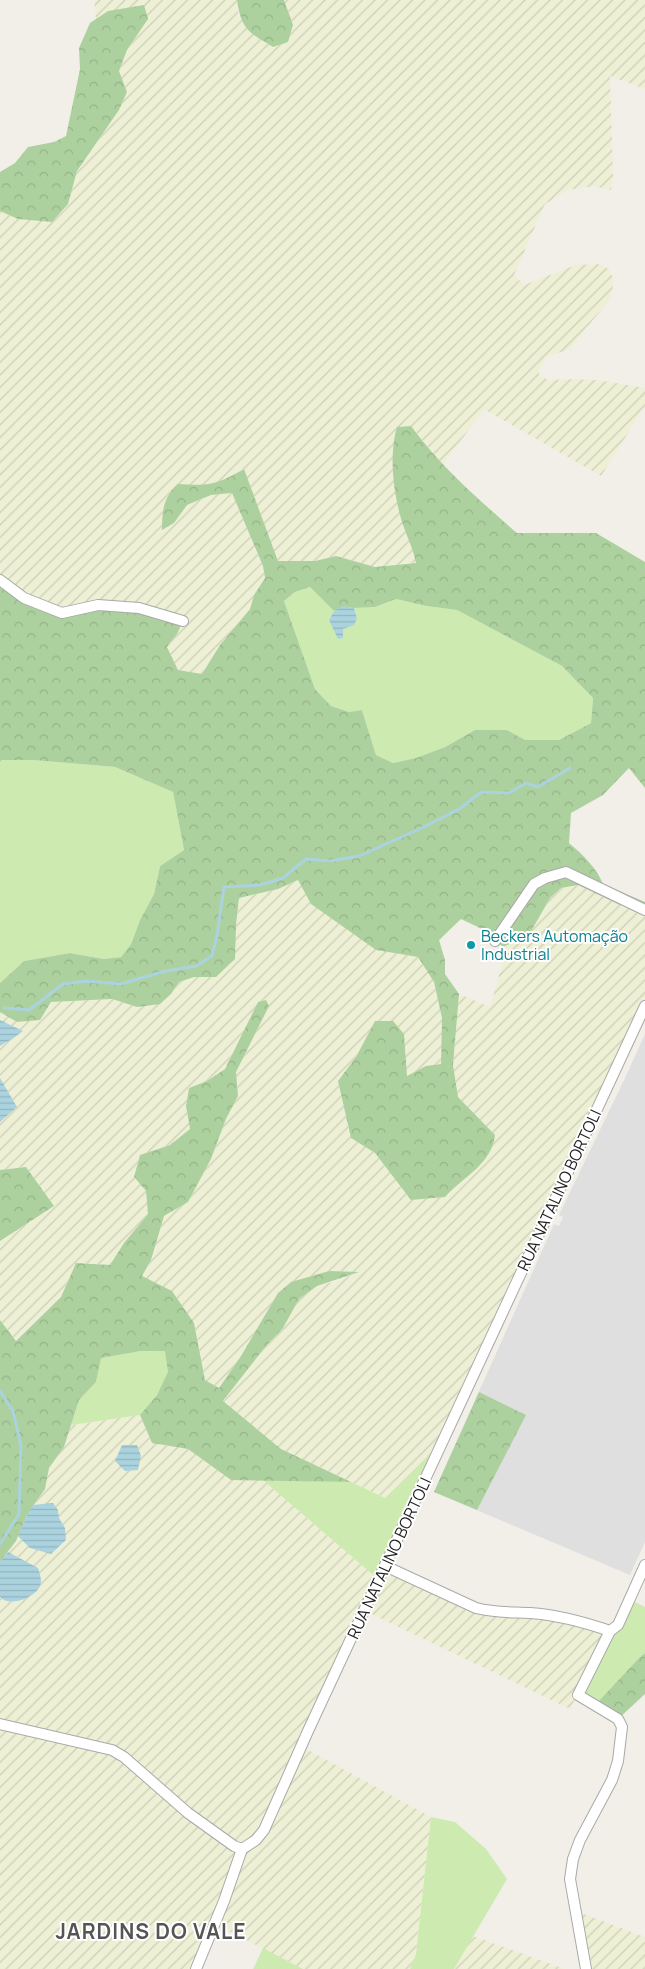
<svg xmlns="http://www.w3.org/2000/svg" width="645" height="1969" font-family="Manrope,sans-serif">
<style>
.residential{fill:#e0dfdf}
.farmland{fill:url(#farmland-furrows)}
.grass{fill:#cdebb0}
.forest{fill:url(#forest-crowns);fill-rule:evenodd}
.water{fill:url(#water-rules)}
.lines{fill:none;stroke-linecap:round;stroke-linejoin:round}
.stream{stroke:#aad3df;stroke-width:3}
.minor-casing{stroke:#a9a9a9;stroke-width:12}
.minor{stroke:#fff;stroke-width:10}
.culture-dot{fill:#0f9aa8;stroke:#fff;stroke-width:2}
.labels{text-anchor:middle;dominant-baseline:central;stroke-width:4;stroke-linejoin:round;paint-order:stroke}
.culture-label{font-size:16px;fill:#0d838f;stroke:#fff;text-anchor:start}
.street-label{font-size:16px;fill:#222;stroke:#fff}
.district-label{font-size:21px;font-weight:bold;letter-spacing:1px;fill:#555;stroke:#fff}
</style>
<defs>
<pattern id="farmland-furrows" width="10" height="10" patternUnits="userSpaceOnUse" patternTransform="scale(1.25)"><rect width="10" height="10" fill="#eef0d5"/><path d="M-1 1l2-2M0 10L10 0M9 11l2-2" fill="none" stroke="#ccceb7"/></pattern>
<pattern id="forest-crowns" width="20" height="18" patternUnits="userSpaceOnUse" patternTransform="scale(1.25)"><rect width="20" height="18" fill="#add19e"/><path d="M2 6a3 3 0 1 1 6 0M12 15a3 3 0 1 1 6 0" fill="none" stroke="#95b388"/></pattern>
<pattern id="water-rules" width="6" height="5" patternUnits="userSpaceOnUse" patternTransform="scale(1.25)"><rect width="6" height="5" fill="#aad3df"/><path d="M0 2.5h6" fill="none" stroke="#92b5bf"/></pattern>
</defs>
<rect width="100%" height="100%" fill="#f2efe9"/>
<path class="residential" d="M645,1034V1542L630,1575L434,1492L554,1224L559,1226L563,1217L559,1215L625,1078Z"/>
<g class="farmland">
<path d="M94,0H237L239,17L293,25L284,0H645V89L610,76L613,177L611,190L594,186L568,190L545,204L514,275L524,285L576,265L598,264L609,269L614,280L610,300L586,328L570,349L546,357L538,373L549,381L562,379L598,380L645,388V406L601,476L484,409L443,465L411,426L400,515L417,563L375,567L336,556L315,561H278L243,469L218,483L203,486L178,485L162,530L174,523L187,505L211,495L232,493L263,566L265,579L254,595L250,609L220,645L202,674L178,670L167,647L177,634L62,613L0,580V211L18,219L68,204L77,171L119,110L127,92L119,71L127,50L148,19L108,11L96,19Z"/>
<path d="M298,880L376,950L418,957L434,982L442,1018V1064L426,1066L407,1076L375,1021L356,1057L338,1081L351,1138L375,1153L411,1200L445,1197L495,1135L458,1097L453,1065L459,994L490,1007L503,962V947L529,935L550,898L561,888L578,885L620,905L639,907L645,910V1006L443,1441L385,1498L281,1449L223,1402L266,1346L283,1328L299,1299L317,1286L341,1280L357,1272L329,1271L291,1282L278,1293L241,1356L219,1388L205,1380L194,1323L142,1276L151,1260L164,1216L188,1202L211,1159L226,1119L238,1096L236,1072L269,1006L258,1002L225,1069L207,1081L189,1088L186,1106L190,1129L170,1145L140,1155L134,1177L146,1191L148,1214L124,1243L110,1265L76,1263L61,1297L16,1341L0,1320V1241L54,1206L26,1167L0,1170V1012L17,1022L40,1020L51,1002L112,999L137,1007L171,994L179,982L194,977H216L236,925L239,898L278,889Z"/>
<path d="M140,1415L152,1443L188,1449L231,1480H263L379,1580L385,1566L476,1608L531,1613L610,1631L570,1709L365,1611L301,1746L431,1817L416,1954L410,1969H303L215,1924L196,1969H0V1562L16,1541L28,1513L45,1489L49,1468L64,1447L71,1425Z"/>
<path d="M576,1911L645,1937V1969H586Z"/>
<path d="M473,1936L565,1969H454Z"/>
</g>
<g class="grass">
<path d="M310,587L334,611L329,620L343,629L357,618L354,608L375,607L396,599L426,606L457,610L562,666L593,698L591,723L559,740H525L507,730H475L445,747L416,758L393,763L376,755L362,710L349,712L331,706L315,689L284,601L295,592Z"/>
<path d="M2,760H33L115,767L173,792L184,850L160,866L154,894L140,920L131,944L121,957L104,959L70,953L24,961L0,983V762Z"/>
<path d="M141,1351H165L169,1372L157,1395L140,1415L71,1425L79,1400L96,1382L100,1358Z"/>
<path d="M443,1441L379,1580L263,1480L351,1482L385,1498Z"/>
<path d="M629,1599L645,1607V1653L640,1657L595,1705L578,1695Z"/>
<path d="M431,1817L455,1822L486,1849L507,1879L454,1969H410L416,1954Z"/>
<path d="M263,1948L303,1969H253Z"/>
</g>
<g class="forest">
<path d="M237,0H284L293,25L288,42L273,47C249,33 241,29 237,0Z"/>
<path d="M144,5L148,19L127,50L119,71L127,92L119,110L77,171L68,204L52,222L18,219L0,211V172L15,163L28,147L54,142L66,136L80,69L79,48L90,23L108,11Z"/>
<path d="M411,426C441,467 479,500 517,533H596L645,562V788L629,768L603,795L571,813L569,843C583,855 596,867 603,884L645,902V910L639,907L620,905L578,885L561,888L550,898L529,935L503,947L482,929L461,919L439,940L445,960V974L459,994L453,1065L458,1097L495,1135C492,1164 463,1177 445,1197L411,1200L375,1153L351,1138L338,1081L356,1057L375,1021H393L404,1034L407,1076L426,1066L441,1064L442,1018L434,982L418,957L376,950L311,904L298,880L278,889L239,898L236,925L235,959L216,977H194L179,982L171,994L160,1004L137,1007L112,999L51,1002L40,1020L17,1022L0,1012V983L24,961L70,953L104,959L121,957L131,944L140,920L154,894L160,866L184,850L173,792L115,767L33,760H2L0,762V580L62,613L98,605L183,621L177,634L167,647L178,670L202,674L220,645L250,609L254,595L265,578L263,566L232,493L211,495L187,505L174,523L162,530C162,512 163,497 178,484C211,486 215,485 244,469L278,561H315L336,556L375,567L416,563C413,547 404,531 400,515C393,488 389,454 397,427ZM310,587L334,611L344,607L354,608L375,607L396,599L426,606L457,610L562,666L593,698L591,723L559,740H525L507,730H475L445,747L416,758L393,763L376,755L362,710L349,712L331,706L315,689L284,601L295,592Z"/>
<path d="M266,1000L269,1006L236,1072L238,1096L226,1119L211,1159L188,1202L164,1216L151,1260L142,1276L172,1291L194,1323L205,1380L219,1388L241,1356L278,1293L291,1282L329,1271L359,1272L317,1286L299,1299L283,1328L266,1346L223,1401L281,1449L351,1482L231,1480L188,1449L152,1443L140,1415L157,1395L168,1372L165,1351H141L101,1358L96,1382L79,1400L64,1447L49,1468L45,1489L28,1513L16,1541L0,1562V1320L16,1341L61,1297L76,1263L110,1265L124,1243L148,1214L146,1191L134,1177L140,1155L170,1145L190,1129L186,1106L189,1088L207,1081L225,1069L258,1002Z"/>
<path d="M26,1167L54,1206L0,1241V1170Z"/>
<path d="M479,1392L526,1415L477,1510L434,1492Z"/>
<path d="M645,1653V1694L618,1719L595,1705L640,1657Z"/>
</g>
<g class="water">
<path d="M344,606L354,608L357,618L354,625L343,629V638L338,639L329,620L334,611Z"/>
<path d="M0,1020L23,1031L15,1037L0,1046Z"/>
<path d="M0,1078L17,1107L0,1122Z"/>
<path d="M122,1445H137L141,1456L138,1470L125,1471L115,1461Z"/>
<path d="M53,1503L58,1510L59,1518L65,1528L66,1540L51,1554L30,1548L18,1536L28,1513L33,1505Z"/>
<path d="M8,1552L38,1568C40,1575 43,1582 39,1588C32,1599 9,1607 0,1597V1562Z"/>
</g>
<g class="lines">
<g class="stream">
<path d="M4,1008L29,1010L63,984L86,981L120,984L166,971L196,966L212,956L217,935L224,887L260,885L283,878L306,859L330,861L359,856L424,827L461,808L481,792L509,793L526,783L538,787L570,768"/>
<path d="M0,1391L13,1411L21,1446L19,1514L0,1544"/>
</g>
<defs>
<g id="minor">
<path d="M0,580L24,598L62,613L98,605L139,608L183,621"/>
<path d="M495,941L534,884L545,878L566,872L645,910"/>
<path d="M385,1566L476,1608C495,1613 512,1612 530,1613C558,1615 584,1622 610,1631L578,1695L618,1719L622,1727L618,1761L612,1780L580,1840L573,1859L570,1879L586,1969"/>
<path d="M610,1631L618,1625L645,1565"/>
<path d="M0,1724L112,1750L124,1757L188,1813L234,1846L242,1849"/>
<path d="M242,1849L256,1840L264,1830L308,1731L645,1006"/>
<path d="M196,1969L224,1901L242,1849"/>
</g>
</defs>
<use href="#minor" class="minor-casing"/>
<use href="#minor" class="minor"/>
</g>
<circle class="culture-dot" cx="471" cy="945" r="5"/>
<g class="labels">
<g class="culture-label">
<text x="481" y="936">Beckers Automação<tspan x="481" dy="18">Industrial</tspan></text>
</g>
<g class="street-label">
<text transform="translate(559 1190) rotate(-65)">RUA NATALINO BORTOLI</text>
<text transform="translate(389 1558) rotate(-65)">RUA NATALINO BORTOLI</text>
</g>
<g class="district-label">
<text x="151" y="1931">JARDINS DO VALE</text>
</g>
</g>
</svg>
